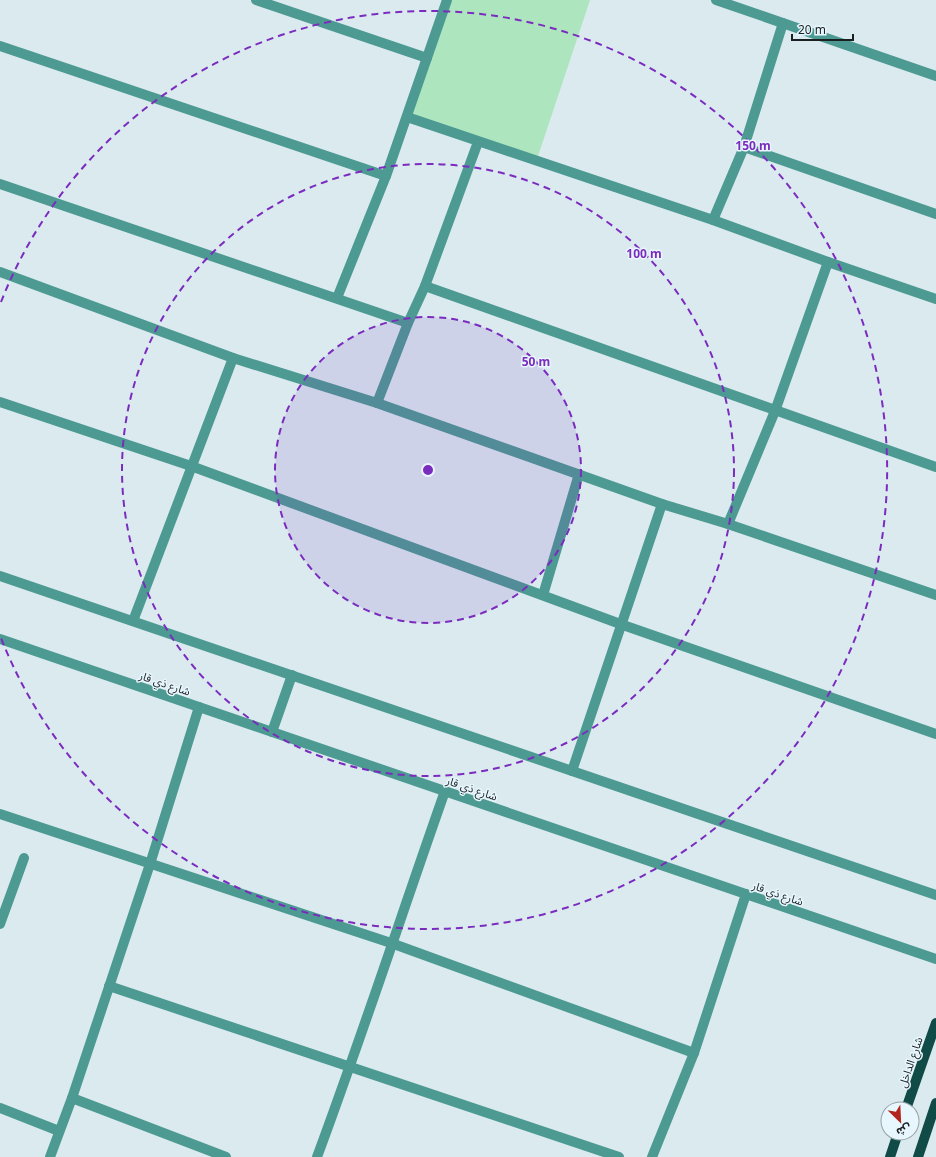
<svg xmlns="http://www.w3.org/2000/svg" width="936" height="1157" font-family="'Noto Sans','Noto Sans Arabic',sans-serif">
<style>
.grass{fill:#ade5be}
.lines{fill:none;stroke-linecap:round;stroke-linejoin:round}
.minor{stroke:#4d9a93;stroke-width:10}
.major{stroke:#114b47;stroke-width:10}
.ring{fill:none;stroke:#7b2cbf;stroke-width:2;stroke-dasharray:7 5}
.labels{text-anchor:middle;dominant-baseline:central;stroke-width:3;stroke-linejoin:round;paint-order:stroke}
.street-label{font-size:11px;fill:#1a1f22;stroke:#e7f7fd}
.centre{fill:#7b2cbf;stroke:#e7f7fd;stroke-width:2}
.ring-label{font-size:12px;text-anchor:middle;font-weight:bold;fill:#7b2cbf;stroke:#e7f7fd;stroke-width:3;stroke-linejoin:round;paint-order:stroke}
</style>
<rect width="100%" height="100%" fill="#daeaef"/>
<path class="grass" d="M447,0H590L535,165L407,117Z"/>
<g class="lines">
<g class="minor">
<path d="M256,0L427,58"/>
<path d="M716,0L936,76"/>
<path d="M0,46L386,176"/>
<path d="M407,117L713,220L828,262L936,299"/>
<path d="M744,147L936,214"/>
<path d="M0,184L408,323"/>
<path d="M713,220L744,147L783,23"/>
<path d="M0,272L233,358L377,403L662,504L728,524L936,595"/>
<path d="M425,286L936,467"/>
<path d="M337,298L386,176L447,0"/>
<path d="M0,402L191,466L623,625L936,734"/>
<path d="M377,403L408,323L425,286L478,142"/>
<path d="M728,524L775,411L828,262"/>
<path d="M0,576L936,895"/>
<path d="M543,595L579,474"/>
<path d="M133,621L233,358"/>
<path d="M0,639L936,959"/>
<path d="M272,732L292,675"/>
<path d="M572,771L662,504"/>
<path d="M0,814L391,943L694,1053"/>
<path d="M0,924L24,858"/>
<path d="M109,986L619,1157"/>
<path d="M72,1098L226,1157"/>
<path d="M0,1108L59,1131"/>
<path d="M50,1157L72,1098L150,864L199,707"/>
<path d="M317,1157C362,1036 402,913 445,791"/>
<path d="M652,1157L694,1053L746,894"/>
</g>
<g class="major">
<path d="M906,1109L936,1023"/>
<path d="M890,1157L898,1133"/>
<path d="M918,1157L936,1103"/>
</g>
</g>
<circle cx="428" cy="470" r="153" fill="#7b2cbf" fill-opacity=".12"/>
<g class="ring">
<circle cx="428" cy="470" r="153"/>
<circle cx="428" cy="470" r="306"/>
<path d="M1 302A459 459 0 1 1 1 638"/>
</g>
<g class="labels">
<g class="street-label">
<text transform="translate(165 683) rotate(19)">شارع ذي قار</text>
<text transform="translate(472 788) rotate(19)">شارع ذي قار</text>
<text transform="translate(778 893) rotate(19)">شارع ذي قار</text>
<text transform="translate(910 1062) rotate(-71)">شارع الداخل</text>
</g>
</g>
<circle cx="428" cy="470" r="6" class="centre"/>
<g class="ring-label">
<text x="753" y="150">150 m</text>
<text x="644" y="258">100 m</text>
<text x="536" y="366">50 m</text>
</g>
<g transform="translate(900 1121) rotate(156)"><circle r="19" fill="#e7f7fd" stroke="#95a1a5"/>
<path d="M0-3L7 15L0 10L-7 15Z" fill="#b3241d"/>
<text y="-6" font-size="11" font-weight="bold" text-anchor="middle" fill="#1a1f22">ش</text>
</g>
<path d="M792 34v6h61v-6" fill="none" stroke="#1a1f22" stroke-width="2"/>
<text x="798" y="34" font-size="12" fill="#1a1f22" stroke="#e7f7fd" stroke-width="3" paint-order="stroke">20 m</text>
</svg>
